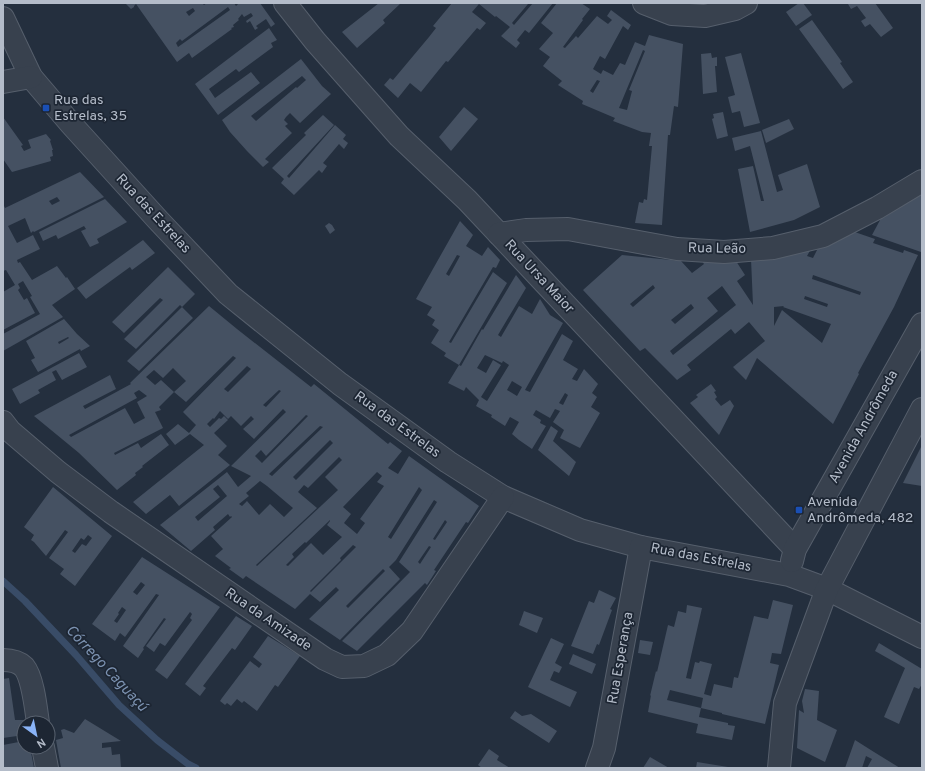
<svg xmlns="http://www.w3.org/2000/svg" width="925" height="771" font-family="Overpass,sans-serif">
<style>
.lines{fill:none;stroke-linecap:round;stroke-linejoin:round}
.stream{stroke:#394c67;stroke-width:7}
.building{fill:#455162;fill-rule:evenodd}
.minor-casing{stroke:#565f6c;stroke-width:24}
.minor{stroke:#38414e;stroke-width:22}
.transit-dot{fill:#1a4fb4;stroke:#1d2633;stroke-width:1.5}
.labels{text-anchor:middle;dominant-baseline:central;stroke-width:3.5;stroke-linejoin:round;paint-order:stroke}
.poi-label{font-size:14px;fill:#b4bcc9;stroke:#1d2633;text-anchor:start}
.street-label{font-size:14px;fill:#b4bcc9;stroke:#1d2633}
.water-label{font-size:15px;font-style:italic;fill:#7c92b1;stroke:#1d2633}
</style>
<rect width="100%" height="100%" fill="#242f3e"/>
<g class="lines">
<path class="stream" d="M3,581L25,601L76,655L119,705L157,740L188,764L196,768"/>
</g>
<g class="building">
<path d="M125,3H202L204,5L207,3H234L236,6L239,3H260L275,24L271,27L266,19L256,26L258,28L255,30L250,21L247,23L246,21L253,16L251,13L244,17L242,14L238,19L239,20L233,25L234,27L231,28L232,29L192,58L189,53L177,62L136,4L134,6V7L131,9ZM228,7L230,10L178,47L176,43L180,39L182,41ZM193,8L195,11L189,16L186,12Z"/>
<path d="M379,3H401L383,20L385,23L357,48L342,32Z"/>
<path d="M452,3H527L528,4L512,23L514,25L533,3H553L529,33L525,30L517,40L520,43L516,48L501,36L510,27L496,16L495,17L479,4L472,12L486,23L480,30L477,28L448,62L446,61L421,92L410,83L398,98L384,85L390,78L393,80L429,37L436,28L433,26Z"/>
<path d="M557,3H581L590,9L582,19L583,20L563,47L565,48L576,36L578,38L597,16L608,24L612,20L607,16L611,10L631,25L628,30L623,26L605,59L600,56L593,69L601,74L603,70L613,75L620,63L625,65L635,42L645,46L649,35L683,44L678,107L674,106L670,135H668L662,225L635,223L639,202L643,203L644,199L647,200L652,146H649L651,133L642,132L613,121L615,118L582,104L583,101L558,85L562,81L543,66L550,57L539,49L553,33L541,23ZM643,50L645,51L629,90L632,91L627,110L619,108ZM597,80L600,81L593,93L590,91Z"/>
<path d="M799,3H803L812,15L796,26L786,12Z"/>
<path d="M849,3H875L893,28L881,37L870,24L865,27L861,21L866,18L857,6L851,9L848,4Z"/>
<path d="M812,20L842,62L840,63L853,82L843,89L799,29Z"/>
<path d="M269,28L277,40L271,43L273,47L239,72L236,69L209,89L215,98L251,72L260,83L218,115L195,84Z"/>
<path d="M711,53L712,58L717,57V66H715L717,92L703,94L701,54Z"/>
<path d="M741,53L760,123L744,127L740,111L732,113L728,97L735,95L725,57Z"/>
<path d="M301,59L322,86L331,94L300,123L290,113L286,117L284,120L288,124L285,126L292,133L265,159L269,162L263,167L247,151L230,132L222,120ZM302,76L306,80L297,88L296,87L256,121L251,116Z"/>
<path d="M464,107L478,119L451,151L439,137Z"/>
<path d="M723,112L728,136L717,139L712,119L714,118L713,114Z"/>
<path d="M323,115L334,125L287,176L289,178L335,125L346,135L343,139L348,143L344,149L339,144L323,163L327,166L322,173L319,170L294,195L281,183L284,179L272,168L306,135L304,133Z"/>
<path d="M3,117L23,145L21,146L24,151L31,148L28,140L46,134L51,140L50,141L53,150H52L53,156L50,157L51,161L12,172L3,159Z"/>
<path d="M789,119L794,129L766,143L762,130Z"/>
<path d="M761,131L777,192L783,190L778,175L807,164L820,207L794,220L750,232L738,169L753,166L761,201H764L750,146L735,151L732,138Z"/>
<path d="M80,172L104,197L34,232L33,231L31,233L25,218L8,226L17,243L33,235L40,249L17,260L18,263L20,262L32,280L57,266L66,278L67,277L75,289L52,305L63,317L3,351V334L40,314L30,297L32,296L23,281L18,284L20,288L18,290L24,300L27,298L35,313L3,330V292L15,285L6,270L3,271V204L5,208ZM57,197L60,201L52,205L49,201Z"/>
<path d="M922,190L921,252L872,235L886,209Z"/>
<path d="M105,199L127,222L97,239L99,243L90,247L81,231L86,229L84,226L58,239L56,235L43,241L39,232Z"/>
<path d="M460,221L473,235L466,246L482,256L488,247L500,260L496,268L493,267L449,342L451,343L493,272L507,283L459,365L444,356L446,353L431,343L439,330L432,325L435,320L427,315L432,307L416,299ZM457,255L460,256L449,276L446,274Z"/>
<path d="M329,223L332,225L335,230L330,234L325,226Z"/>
<path d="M846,229L875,239L873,243L903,253L904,250L918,255L894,307L858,373L859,374L833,424L757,358L746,380L733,367L765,341L749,322L735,334L731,329L687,365L691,370L677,380L645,348L640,351L583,290L622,255L681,261L692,273L704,264L702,261H736L745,275L737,281L753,305L751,259L812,247L807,256L813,258L821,242ZM813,275L861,292L860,295L812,279ZM653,285L655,288L633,307L630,304ZM722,286L736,305L673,355L670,351L718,311L707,298ZM805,296L828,304L827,307L804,299ZM691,304L694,308L675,324L671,320ZM784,306L783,307L831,324L822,343L782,310L774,326V307Z"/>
<path d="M143,240L155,253L132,270L130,267L86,299L77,288Z"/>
<path d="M168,267L195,294L182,307L193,318L139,371L127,361L182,307L180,305L136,349L124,339L163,300L160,298L124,333L112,322Z"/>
<path d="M516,275L526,288L498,335L501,337L519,306L532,314L540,299L550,315L563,323L525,390L530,392L562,334L573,341L563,360L578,369L572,379L577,381L584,369L598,384L592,393L597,397L591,407L600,413L580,448L560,438L564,430L553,422L560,411L555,409L550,418L536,410L533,415L541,420L540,423L546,426L532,449L519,440L512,434L519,422L510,417L505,426L491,417L492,415L476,406L479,400L466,387L464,391L448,383L459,365L461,366L482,329L483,330ZM485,355L502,363L503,361L509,365L487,401L481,397L501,365L493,360L486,373L477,368ZM512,381L522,387L517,396L507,390ZM565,393L568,395L563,405L559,403Z"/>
<path d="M209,306L237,329L311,387L314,384L388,444L390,442L402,451L388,468L398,474L409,456L479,506L468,523L466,522L434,570L436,571L427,585L425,583L357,651L342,641L410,572L399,562L437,502L434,500L396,560L389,567L400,579L340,640L309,619L339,590L336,587L320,602L310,594L295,609L246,576L243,579L229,569L231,568L215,556L223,549L211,536L232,517L231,516L230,517L228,514L213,527L215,530L191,551L160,525L227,472L238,487L251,476L231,466L286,412L283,409L254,439L243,429L254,419L251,416L241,426L231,416L228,419L220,411L214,419L213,418L207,424L210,427L219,418L221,419L224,416L228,420L214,433L227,446L218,455L230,465L179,506L170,495L146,514L133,502L204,445L190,434L175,445L166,434L178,424L189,433L196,425L183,412L236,358L233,356L186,402L174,392L186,381L173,368L163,378L154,370L146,377L155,385L161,380L174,392L159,407L161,410L155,412L163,428L114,453L115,455L138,443L141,448L161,434L169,445L142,466L143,467L135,473L136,475L117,490L79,453L34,416L110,375L116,389L83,406L85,409L131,384L130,383ZM247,366L251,369L228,392L224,389ZM139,390L147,396L137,402L145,418L134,424L125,408L71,437L69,435L137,398L134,393ZM279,390L281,391L266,407L263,405ZM306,415L308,416L262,463L255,456L261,450L266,456ZM320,426L323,427L272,476L269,474ZM330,440L333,443L296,480L293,477ZM339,457L342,460L325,477L338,490L257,566L256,565L317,508L298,492L304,485L308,488ZM377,472L382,476L377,482L384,486L360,519L365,523L357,534L344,523L351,514L343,507ZM260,481L267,486L293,508L284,517L270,504L259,515L247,501L242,506L239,504L249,496L246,493ZM218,485L227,496L198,521L195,517L220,497L213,489ZM419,487L422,490L391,539L388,537ZM330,520V521L327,525L342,537L323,555L311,543L288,566L286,565L294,557L292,554L305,542L306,543ZM445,520L447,522L435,540L433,539ZM353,545L356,547L311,592L310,591L341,560L340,558ZM429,546L431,547L420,564L418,562ZM383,569L385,571L348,608L346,606Z"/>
<path d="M64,319L77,334L90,346L81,351L80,349L38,372L31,360L35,358L26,341ZM68,337L69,338L59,344L58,342Z"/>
<path d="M79,353L87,367L62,380L56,370L52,372L56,380L38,390L40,393L20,404L12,389Z"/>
<path d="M711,384L716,391L714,392L717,397L715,399L721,406L730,400L734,406L719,435L690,403L698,397L696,395Z"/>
<path d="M551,426L558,431L553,441L576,462L569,476L538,450Z"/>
<path d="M922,445V486L903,483Z"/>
<path d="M53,487L112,536L75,586L60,574L64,569L49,558L68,532L65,530L46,556L34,542L31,540L34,535L24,527ZM88,535L92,538L86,546L82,544L75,553L72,551L81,538L84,540Z"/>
<path d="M142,557L220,607L167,679L155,670L192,620L190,618L192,614L190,612L165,646L160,643L154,652L146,646L166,619L164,618L143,648L144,649L138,658L123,646L159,595L156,594L125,637L120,633L115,641L92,624ZM141,582L145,585L137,595L133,592ZM122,607L126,610L117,623L114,621L119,614L118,613Z"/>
<path d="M599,590L616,598L610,609L612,610L599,645L597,644L593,654L571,646L589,601L594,603Z"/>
<path d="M773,600L793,605L781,654L772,653L770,663L779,665L765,724L722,714V713L701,708L699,717L728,723V725L735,726L732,740L696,733L698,724L648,712L651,695L650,696L656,671L657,672L668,625L674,627L678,611L686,613L687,605L702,608L686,678L691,679L695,662L699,663L700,661L712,664L704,694L711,696L714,684L732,688L734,677L738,678L754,616L768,619ZM670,690L703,698L701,708L667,700Z"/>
<path d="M524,611L543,618L537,633L519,625Z"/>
<path d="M236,616L252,626L235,650L232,648L203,686L206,688L200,696L185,684Z"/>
<path d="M268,636L300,656L278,687L275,685L257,711L244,701L242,703L237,699L231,706L227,703L225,705L220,701L222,698L250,661L259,668L262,664L253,657Z"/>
<path d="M551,638L564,644L555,663L562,667L559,673L554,671L550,680L577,692L570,707L528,687Z"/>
<path d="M640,640L653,642L650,655L638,653Z"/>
<path d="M879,643L922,669V684L919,689L914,687L899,724L884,717L905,668L875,651Z"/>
<path d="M573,654L596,664L592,674L569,664Z"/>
<path d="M9,678L15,720H25L26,723H24V735L3,738V679Z"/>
<path d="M805,689L819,691L817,720L837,730L825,762L797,748L799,710L804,713L802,701Z"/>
<path d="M515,711L522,716L531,714L557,731L549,743L510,718Z"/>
<path d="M85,719L121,741L102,743V748L111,747L112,755L120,754L121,768H61L56,740L63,738L61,730L64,729L74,733Z"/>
<path d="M855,740L874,752L900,768H867L872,759L866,756L862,768H845Z"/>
<path d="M24,741V747H30L34,768H3V745Z"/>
<path d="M489,749L499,756L497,760L510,768H482L478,765Z"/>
<path d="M650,757L669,768H643Z"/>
<path d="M697,762L728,767V768H696Z"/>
</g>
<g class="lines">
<defs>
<g id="minor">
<path d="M285,3L315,41L399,136L467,200L795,549"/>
<path d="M644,3L672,14L705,16L735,9L746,3"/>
<path d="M3,18L31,77L71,124L158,220L228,294L340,384L448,462L503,497L580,530L641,547L789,575L827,589L922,637"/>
<path d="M3,82L31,77"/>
<path d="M499,234L526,230L568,229L622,239L677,249L724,252L773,248L823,236L877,208L922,181"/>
<path d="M3,422L10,431L58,472L111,512L325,659L342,667L364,666L387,655L412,631L503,497"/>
<path d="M792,561L795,549L922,324"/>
<path d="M3,660C10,660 19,662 24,667C33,678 36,709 38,723"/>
<path d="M43,747L47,768"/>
<path d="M597,768L604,748L641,547"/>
<path d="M779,768L785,703L827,589L922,409"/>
</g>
</defs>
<use href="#minor" class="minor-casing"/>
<use href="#minor" class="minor"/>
</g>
<g class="transit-dot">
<rect x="42" y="104" width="8" height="8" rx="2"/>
<rect x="795" y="506" width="8" height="8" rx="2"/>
</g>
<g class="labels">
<g class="poi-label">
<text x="54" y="100">Rua das<tspan x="54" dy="16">Estrelas, 35</tspan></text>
<text x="807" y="502">Avenida<tspan x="807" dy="16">Andrômeda, 482</tspan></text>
</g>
<g class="street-label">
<text transform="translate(153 214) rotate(47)">Rua das Estrelas</text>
<text transform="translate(717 249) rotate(1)">Rua Leão</text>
<text transform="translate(539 277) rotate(47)">Rua Ursa Maior</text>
<text transform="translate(397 425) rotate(36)">Rua das Estrelas</text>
<text transform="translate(864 427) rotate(-61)">Avenida Andrômeda</text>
<text transform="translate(701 558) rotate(11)">Rua das Estrelas</text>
<text transform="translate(268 620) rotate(34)">Rua da Amizade</text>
<text transform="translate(621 658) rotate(-80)">Rua Esperança</text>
</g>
<g class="water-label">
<text transform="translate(106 669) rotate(47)">Córrego Caguaçú</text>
</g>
</g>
<rect width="925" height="771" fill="none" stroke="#b4bcc9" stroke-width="8"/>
<g transform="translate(36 735) rotate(147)"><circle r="19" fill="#1d2633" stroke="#59626f"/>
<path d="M0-3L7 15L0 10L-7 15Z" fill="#8ab4f8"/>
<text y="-6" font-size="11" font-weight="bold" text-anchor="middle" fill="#b4bcc9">N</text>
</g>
</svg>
